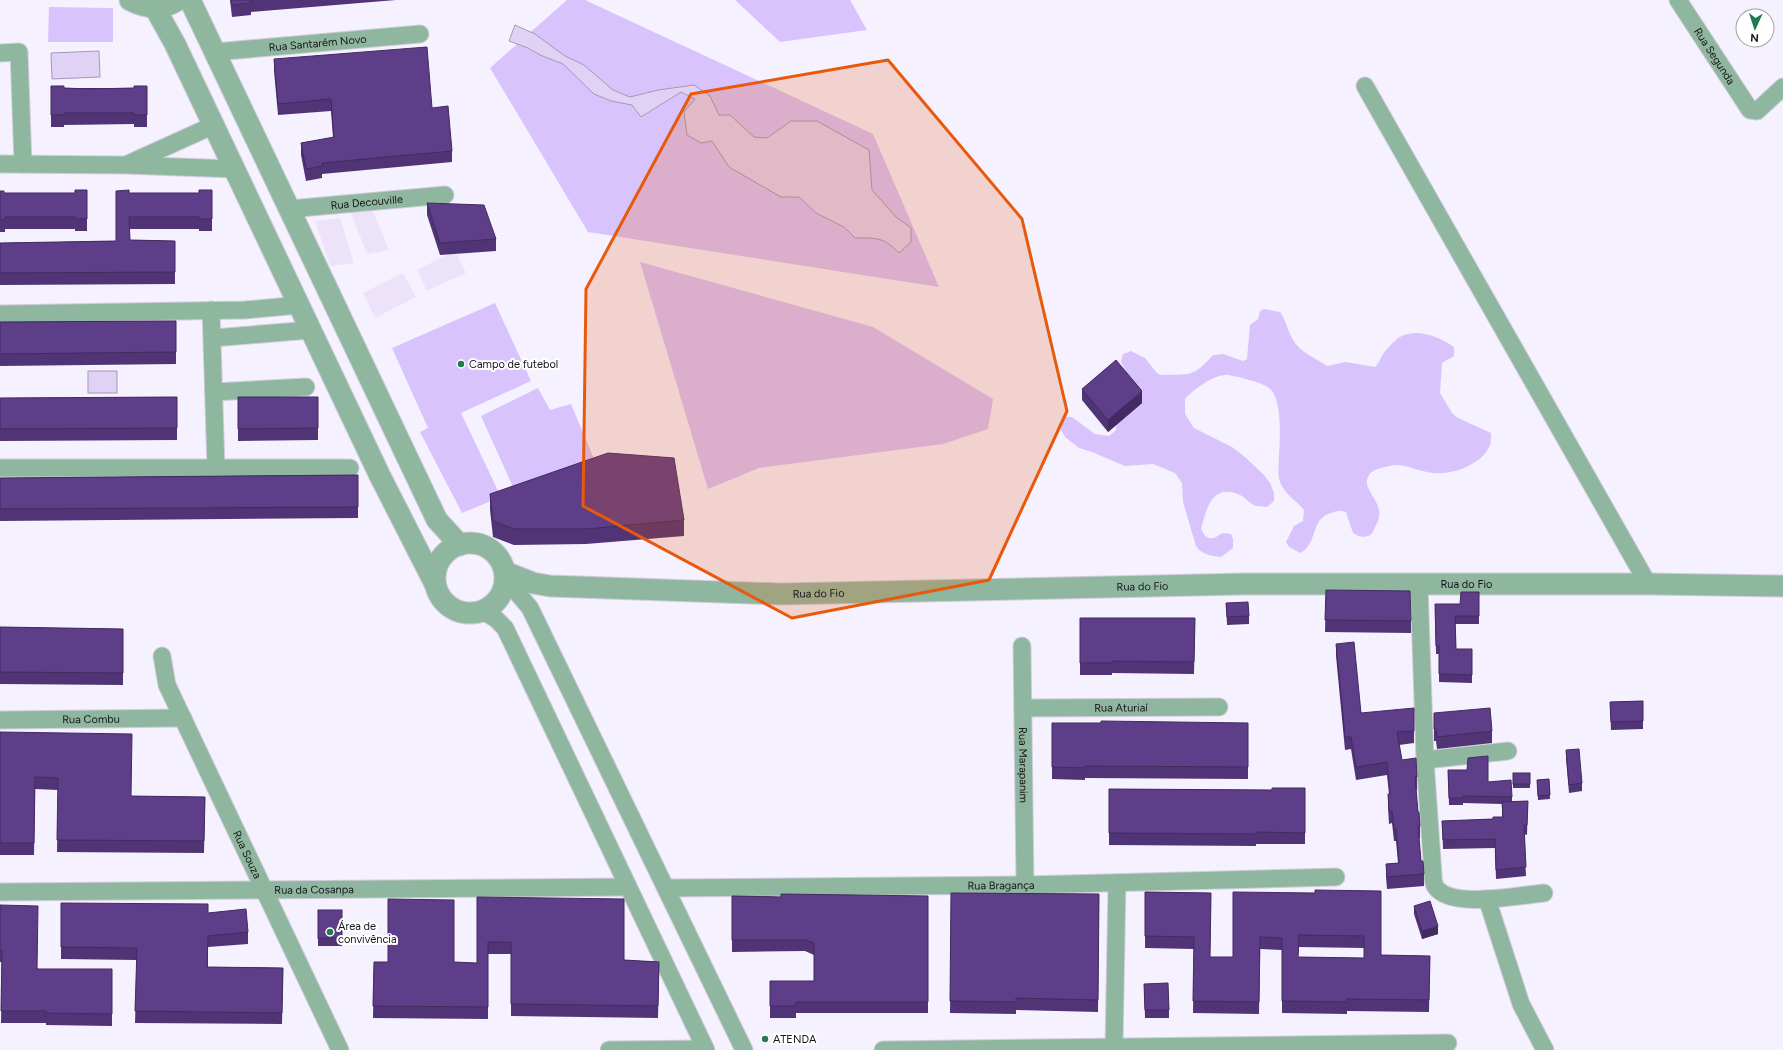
<svg xmlns="http://www.w3.org/2000/svg" width="1783" height="1050" font-family="Figtree,sans-serif">
<style>
.built{fill:#ece3fb}
.green{fill:#d9c3fd}
.water{fill:#dfd2f5;stroke:#a399b4}
.lines{fill:none;stroke-linecap:round;stroke-linejoin:round}
.minor-casing{stroke:#d2cddb;stroke-width:19}
.tertiary-casing{stroke:#d2cddb;stroke-width:23}
.minor{stroke:#8fb79f;stroke-width:17}
.tertiary{stroke:#8fb79f;stroke-width:21}
.wall{fill:#513476;fill-rule:evenodd}
.shaded-wall{fill:#422b60}
.building{fill:#5e3d89;stroke:#422b60;fill-rule:evenodd}
.marked{fill:#e8590c;fill-opacity:0.2;stroke:#e8590c;stroke-width:3;stroke-linejoin:round}
.poi-dot{fill:#1f7b51;stroke:#fff;stroke-width:1.5}
.labels{text-anchor:middle;dominant-baseline:central;stroke-width:4;stroke-linejoin:round;paint-order:stroke}
.street-label{font-size:11px;fill:#16131b;stroke:#fff}
.poi-label{font-size:11px;fill:#16131b;stroke:#fff;text-anchor:start}
</style>
<rect width="100%" height="100%" fill="#f6f1ff"/>
<g class="built">
<path d="M371,207L389,250L367,254L349,209Z"/>
<path d="M340,218L354,263L330,266L315,221Z"/>
<path d="M455,251L466,273L427,291L417,270Z"/>
<path d="M403,273L416,297L375,318L363,293Z"/>
</g>
<g class="green">
<path d="M567,0H585L873,134L939,287L588,232L490,68Z"/>
<path d="M735,0H850L867,30L780,42Z"/>
<path d="M49,7L113,8V42H48Z"/>
<path d="M640,262L873,327L993,399L988,429L943,444L759,468L708,489Z"/>
<path d="M495,303L531,381L461,413L501,497L462,513L420,432L428,428L392,348Z"/>
<path d="M1264,309L1280,312C1286,320 1287,329 1292,338C1298,351 1315,358 1327,366L1346,362L1375,367C1379,363 1380,359 1383,354C1387,349 1393,342 1398,338C1416,327 1438,336 1454,347V356L1442,363L1440,393L1452,413L1458,418L1491,433C1491,437 1491,442 1490,445C1482,465 1452,475 1433,473C1418,472 1403,462 1389,466C1382,468 1371,469 1368,477C1361,492 1390,504 1375,527C1373,531 1372,535 1368,536C1362,538 1358,536 1353,533L1346,512C1340,510 1336,511 1331,513C1310,519 1318,544 1300,553L1289,547L1286,542L1294,526L1303,521L1304,510C1296,500 1284,494 1280,482C1277,473 1279,464 1279,455C1280,439 1282,404 1272,391C1266,383 1248,380 1239,377C1235,377 1230,375 1227,375C1214,374 1193,390 1185,399V414L1194,428L1232,447L1245,457L1264,475L1270,483L1274,493V501L1267,507C1262,506 1255,507 1252,504C1248,502 1246,498 1242,496C1213,482 1207,506 1201,529C1206,540 1212,541 1222,533L1231,534L1233,539V548L1221,557C1211,556 1201,554 1196,546L1183,502L1182,483L1175,473L1153,464L1125,466L1092,452L1079,448L1065,437L1061,430V421L1063,417H1072L1095,434L1109,436L1116,430L1117,410L1131,381L1121,362L1123,354L1131,351L1145,358L1157,373L1161,375C1191,374 1192,378 1213,355L1223,354L1243,361L1247,359L1250,325L1258,319L1260,311Z"/>
<path d="M538,388L550,410L571,404L600,473L522,507L481,416Z"/>
</g>
<g class="water">
<path d="M515,25L535,34L565,56L584,65L613,90L630,97L658,90L694,85L710,96L719,115H730L754,137L767,138L791,121H817L869,150L872,190L896,217L911,228V242L899,253C884,237 876,238 855,238L844,227L816,213L799,197H781L729,167L712,141L701,143L687,135L684,112L695,99L681,92L641,117L632,105L611,101L594,94L563,64L540,55L528,48L509,41Z"/>
<path d="M99,51L100,77L52,79L51,53Z"/>
<rect x="88" y="371" width="29" height="22"/>
</g>
<g class="lines">
<defs>
<g id="minor">
<path id="s1" d="M1678,0L1750,110L1757,111L1783,87"/>
<path id="s2" d="M215,52L420,34"/>
<path d="M0,53L19,52L23,164"/>
<path d="M1365,86L1648,584"/>
<path d="M0,164L124,165L235,169"/>
<path d="M128,164L214,125"/>
<path id="s3" d="M289,209L445,195"/>
<path d="M211,310L216,468"/>
<path d="M0,314L245,310L299,305"/>
<path d="M213,338L310,330"/>
<path d="M214,392L306,387"/>
<path d="M0,468H350"/>
<path d="M505,578L530,608L744,1050"/>
<path d="M1419,584L1425,760L1433,874C1433,878 1433,882 1435,886C1449,910 1520,895 1544,893"/>
<path d="M483,611L496,619L505,628L706,1050"/>
<path id="s4" d="M1022,646L1025,885"/>
<path id="s5" d="M162,656L167,685L340,1050"/>
<path id="s6" d="M1023,708L1219,707"/>
<path id="s7" d="M0,720L183,718"/>
<path d="M1425,760L1508,751"/>
<path id="s8" d="M666,888L1025,885L1336,877"/>
<path id="s9" d="M0,892L628,887"/>
<path d="M1487,899L1521,1004L1545,1050"/>
<path d="M1114,1047L1117,883"/>
<path d="M609,1050L705,1049"/>
<path d="M883,1050L1448,1043"/>
</g>
<g id="tertiary">
<path d="M130,0C147,9 162,10 178,0"/>
<path d="M190,0L437,520L460,545"/>
<path d="M155,8L175,44L380,476L435,584"/>
<circle cx="470" cy="578" r="35"/>
<path id="s10" d="M505,572L533,583L550,586L781,594L1244,584H1648L1783,586"/>
</g>
</defs>
<use href="#minor" class="minor-casing"/>
<use href="#tertiary" class="tertiary-casing"/>
<use href="#minor" class="minor"/>
<use href="#tertiary" class="tertiary"/>
</g>
<g class="wall">
<path d="M230,0H396L251,12V15L232,17Z"/>
<path d="M274,59L432,108L452,151V162L322,174V178L306,181L301,155V143L333,138L331,111L278,115L274,71Z"/>
<path d="M51,86L64,88H134L147,86V127H134V124L64,125V127H51Z"/>
<path d="M87,190V231H75V229H5V232H0V191L4,193H75Z"/>
<path d="M212,190V231H199V229H129L130,240L175,241V284L0,285V243L116,241L129,193H199Z"/>
<path d="M427,203L496,239V251L440,255L427,215Z"/>
<path d="M176,321V364L0,366V322Z"/>
<path d="M1082,389L1142,403L1108,432L1082,400Z"/>
<path d="M177,397V440L0,441V398Z"/>
<path d="M238,397H318V440L238,441Z"/>
<path d="M358,475V518L0,521V478Z"/>
<path d="M490,494L684,520V536L586,544L514,545L493,537L490,510Z"/>
<path d="M1326,590L1411,621V633L1325,632Z"/>
<path d="M1479,592V624H1455L1456,649H1472V683L1439,682V654H1436L1435,604H1460Z"/>
<path d="M1226,603L1249,616V624L1227,625Z"/>
<path d="M1080,618H1195L1194,674L1112,673V675H1080Z"/>
<path d="M0,627L123,629V685L0,684Z"/>
<path d="M1336,644L1361,713L1414,731V743L1399,745L1402,760L1417,777V790H1416L1418,812L1420,826V838L1419,839L1421,861L1424,874V886L1387,889L1386,877V864L1398,863L1396,841H1394L1392,823L1389,824L1388,807V794H1389L1387,775L1356,780L1351,749L1345,750L1336,656Z"/>
<path d="M1643,701V729L1611,730L1610,702Z"/>
<path d="M1434,713L1492,731V743L1437,749L1436,741H1434Z"/>
<path d="M1052,723H1248V779L1085,778V780L1052,779Z"/>
<path d="M0,732L131,796L205,797L204,853L57,852L58,790L35,789L34,855H0Z"/>
<path d="M1566,750L1582,783V791L1569,793L1566,758Z"/>
<path d="M1448,770L1488,782L1512,797V802L1528,801L1527,835L1524,834L1526,876L1496,879L1495,848L1443,849L1442,821L1493,819L1502,817V804L1463,803V805H1449Z"/>
<rect x="1513" y="773" width="17" height="15"/>
<path d="M1549,779L1550,799L1538,800L1537,780Z"/>
<path d="M1305,788V844H1256V846L1109,845V789L1272,790Z"/>
<path d="M1381,891V955L1430,956L1429,1012L1347,1011V1014L1282,1013V950L1260,949L1259,1014L1193,1013L1194,949L1145,948V892L1211,893L1210,957H1233L1315,893ZM1299,947L1364,948V958L1298,957Z"/>
<path d="M951,893L1099,894L1098,1012L1016,1010V1014L950,1013Z"/>
<path d="M732,896L781,897L928,896V1013H796V1018H770V981H814V955L805,951L732,952Z"/>
<path d="M477,897L624,960L659,962L658,1018L511,1016V954H488V1019L373,1018L374,962L477,963Z"/>
<path d="M61,903L208,913L248,932V944L208,947V967L283,968L282,1024L135,1023L137,960L61,959Z"/>
<path d="M0,905L38,969H112V1026L46,1025V1023H1L2,962H0Z"/>
<path d="M1414,906L1438,934L1422,939L1414,914Z"/>
<rect x="318" y="910" width="24" height="36"/>
<path d="M1144,984L1169,1010V1018H1145Z"/>
</g>
<g class="shaded-wall">
<path d="M1142,391V403L1108,432V420Z"/>
<path d="M1438,926V934L1422,939V931Z"/>
</g>
<g class="building">
<path d="M231,0H251V3L232,5Z"/>
<path d="M427,47L432,108L448,106L452,151L322,163V166L306,169L301,143L334,137L331,99L278,104L274,59Z"/>
<path d="M51,86H64V88L89,89L134,88V86H147V115H134V113H64V115H51Z"/>
<path d="M75,190H87V219H75V217H5V220H0V191H4V193H75Z"/>
<path d="M129,190V193H199V190H212V219H199V217H129L130,240L175,241V272L0,273V243L116,241V191Z"/>
<path d="M427,203L484,205L496,239L440,243Z"/>
<path d="M176,321V352L0,354V322Z"/>
<path d="M1116,360L1142,391L1108,420L1082,389Z"/>
<path d="M177,397V428L0,429V398Z"/>
<path d="M238,397H318V428L238,429Z"/>
<path d="M608,453L674,458L684,520L586,529H514L493,521L490,494Z"/>
<path d="M358,475V507L0,509V478Z"/>
<path d="M1326,590L1410,591L1411,621L1325,620Z"/>
<path d="M1461,592H1479V616H1455L1456,649H1472V675L1439,674V646H1436L1435,604H1460Z"/>
<path d="M1248,602L1249,616L1227,617L1226,603Z"/>
<path d="M1080,618H1195L1194,662L1112,661V663H1080Z"/>
<path d="M0,627L123,629V673L0,672Z"/>
<path d="M1354,642L1361,713L1414,708V731L1397,732L1402,760L1416,758L1417,777H1415L1418,812H1419L1420,826H1418L1421,861H1423L1424,874L1387,877L1386,864L1399,863L1396,828L1394,829L1392,811H1389L1388,794H1390L1387,762L1356,767L1351,737H1345L1336,644Z"/>
<path d="M1643,701V721L1611,722L1610,702Z"/>
<path d="M1490,708L1492,731L1437,737L1436,729H1434V713Z"/>
<path d="M1101,721L1248,723V767L1085,766V768L1052,767V723H1101Z"/>
<path d="M0,732L132,734L131,796L205,797L204,841L57,840L58,778L35,777L34,843H0Z"/>
<path d="M1579,749L1582,783L1569,785L1566,750Z"/>
<path d="M1488,756V782L1511,780L1512,797L1463,796V798H1449L1448,770H1467L1468,758Z"/>
<rect x="1513" y="773" width="17" height="11"/>
<path d="M1549,779L1550,795L1538,796L1537,780Z"/>
<path d="M1272,788H1305V833L1256,832V834L1109,833V789L1272,790Z"/>
<path d="M1528,801L1527,825H1524L1526,867L1496,870L1495,839L1443,840L1442,821L1493,819V817H1503L1502,802Z"/>
<path d="M1315,890L1381,891V955L1430,956L1429,1000L1347,999V1002L1282,1001V938L1260,937L1259,1002L1193,1001L1194,937L1145,936V892L1211,893L1210,957H1233V892L1315,893ZM1299,935L1364,936V958L1298,957Z"/>
<path d="M951,893L1099,894L1098,1000L1016,998V1002L950,1001Z"/>
<path d="M781,894L928,896V1002H796V1006H770V981H814V943L805,940H732V896L781,897Z"/>
<path d="M477,897L624,899V960L659,962L658,1006L511,1004V942H488V1007L373,1006L374,962H388V899L454,900V962L477,963Z"/>
<path d="M1430,901L1438,926L1422,931L1414,906Z"/>
<path d="M61,903L208,904V913L246,909L248,932L208,936L207,967L283,968L282,1013L135,1011L137,948L61,947Z"/>
<path d="M0,905L38,906L37,969H112V1014L46,1013V1011H1L2,950H0Z"/>
<rect x="318" y="910" width="24" height="28"/>
<path d="M1168,983L1169,1010H1145L1144,984Z"/>
</g>
<path class="marked" d="M888,60L1022,219L1067,411L989,580L792,618L583,506L586,289L691,94Z"/>
<g class="poi-dot">
<circle cx="461" cy="364" r="4"/>
<circle cx="330" cy="932" r="4"/>
<circle cx="765" cy="1039" r="4"/>
</g>
<g class="labels">
<g class="street-label">
<text stroke="none"><textPath href="#s2" startOffset="103">Rua Santarém Novo</textPath></text>
<text stroke="none"><textPath href="#s1" startOffset="67">Rua Segunda</textPath></text>
<text stroke="none"><textPath href="#s3" startOffset="78">Rua Decouville</textPath></text>
<text stroke="none"><textPath href="#s10" startOffset="964">Rua do Fio</textPath></text>
<text stroke="none"><textPath href="#s10" startOffset="640">Rua do Fio</textPath></text>
<text stroke="none"><textPath href="#s10" startOffset="316">Rua do Fio</textPath></text>
<text stroke="none"><textPath href="#s6" startOffset="98">Rua Aturiaí</textPath></text>
<text stroke="none"><textPath href="#s7" startOffset="91">Rua Combu</textPath></text>
<text stroke="none"><textPath href="#s4" startOffset="119">Rua Marapanim</textPath></text>
<text stroke="none"><textPath href="#s5" startOffset="217">Rua Souza</textPath></text>
<text stroke="none"><textPath href="#s8" startOffset="335">Rua Bragança</textPath></text>
<text stroke="none"><textPath href="#s9" startOffset="314">Rua da Cosanpa</textPath></text>
</g>
<g class="poi-label">
<text x="469" y="364">Campo de futebol</text>
<text x="338" y="926">Área de<tspan x="338" dy="13">convivência</tspan></text>
<text x="773" y="1039">ATENDA</text>
</g>
</g>
<g transform="translate(1755 28) rotate(183)"><circle r="19" fill="#ffffff" stroke="#a2a1a4"/>
<path d="M0-3L7 15L0 10L-7 15Z" fill="#1f7b51"/>
<text y="-6" font-size="11" font-weight="bold" text-anchor="middle" fill="#16131b">N</text>
</g>
</svg>
